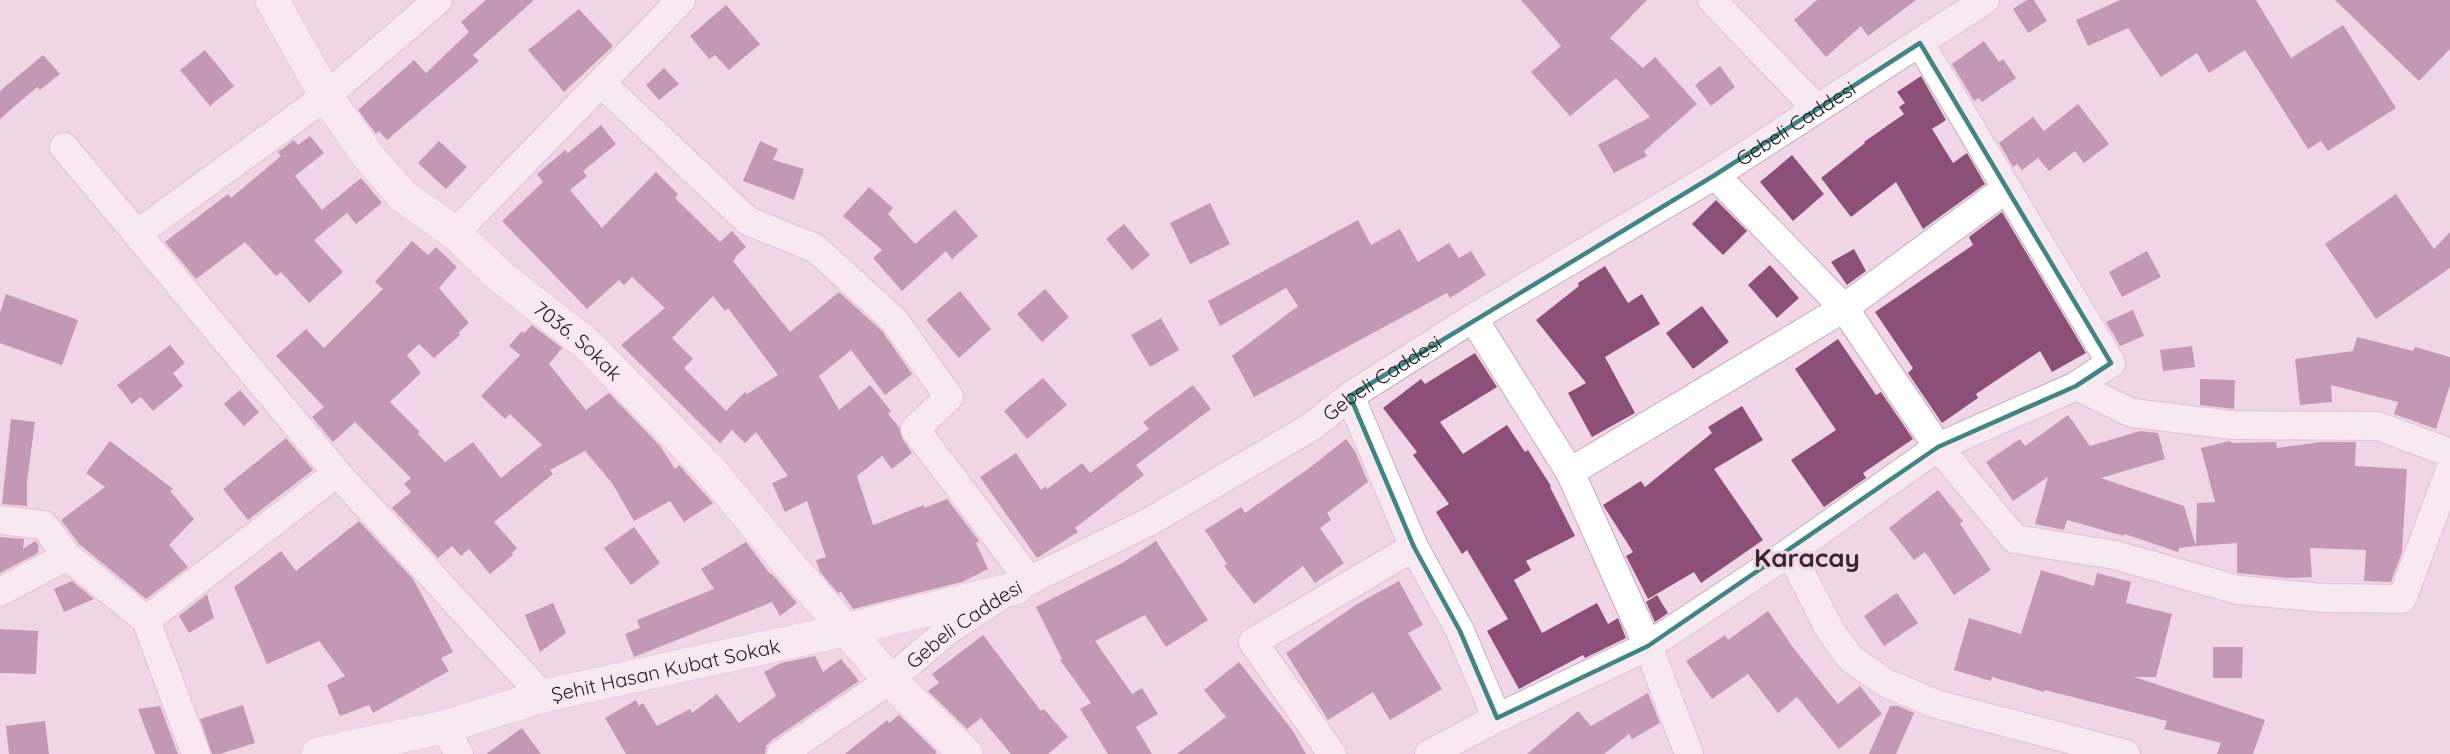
<svg xmlns="http://www.w3.org/2000/svg" width="2450" height="754" font-family="Quicksand,sans-serif">
<style>
.building{fill:#8c4f78;fill-rule:evenodd}
.lines{fill:none;stroke-linecap:round;stroke-linejoin:round}
.minor-casing{stroke:#c4abba;stroke-width:30}
.tertiary-casing{stroke:#c4abba;stroke-width:34}
.minor{stroke:#fff;stroke-width:28}
.tertiary{stroke:#fff;stroke-width:33}
.marked{fill:none;stroke:#3e8682;stroke-width:4.5;stroke-linejoin:round}
.labels{text-anchor:middle;dominant-baseline:central;stroke-width:6;stroke-linejoin:round;paint-order:stroke}
.street-label{font-size:20px;fill:#241b21;stroke:#f0d6e6}
.district-label{font-size:26px;font-weight:bold;fill:#3a2633;stroke:#f0d6e6}
</style>
<rect width="100%" height="100%" fill="#f0d6e6"/>
<g class="building">
<path d="M486,0H534L473,55L479,61L387,140L379,131L376,134L358,110L414,60L426,73L469,32L461,22Z"/>
<path d="M1521,0H1647L1610,38L1643,68L1655,57L1697,104L1644,151L1647,156L1614,173L1598,145L1650,117L1616,78L1570,116L1531,72L1561,46Z"/>
<path d="M1817,0H1916L1868,36L1861,26L1826,57L1794,20Z"/>
<path d="M2027,0H2034L2047,21L2028,33L2013,9Z"/>
<path d="M2120,0H2256L2291,58L2343,25L2396,108L2328,151L2321,141L2308,149L2245,50L2209,73L2197,53L2161,77L2128,28L2088,46L2076,20Z"/>
<path d="M2335,0H2450V49L2419,81Z"/>
<path d="M726,5L760,44L729,70L715,55L709,59L690,36Z"/>
<path d="M579,9L613,46L564,92L528,50Z"/>
<path d="M1984,41L1999,62L2003,59L2016,78L1982,102L1979,98L1974,101L1952,64Z"/>
<path d="M205,50L234,86L210,106L180,70Z"/>
<path d="M43,55L60,74L40,90L37,87L0,119V91Z"/>
<path d="M1720,66L1735,87L1711,106L1695,85Z"/>
<path d="M664,68L679,84L659,100L646,85Z"/>
<path d="M1921,76L1946,120L1932,129L1953,163L1967,153L1985,184L1923,229L1896,182L1851,217L1821,178L1865,143L1864,142L1904,114L1899,107L1905,103L1897,92Z"/>
<path d="M2078,104L2109,144L2084,163L2075,151L2049,171L2038,158L2022,170L2017,164L2013,167L1999,143L2033,117L2044,131Z"/>
<path d="M601,125L616,144L583,171L587,176L570,190L602,228L656,172L678,194L675,198L720,242L732,231L746,247L735,257L736,258L733,261L790,332L839,292L882,331L912,374L885,395L851,350L819,376L839,410L870,385L891,411L888,414L899,427L902,438L912,453L892,469L882,456L857,476L873,525L924,505V508L947,499L979,541L976,543L988,569L962,582L853,609L841,592L838,593L820,572L816,560L826,557L807,501L785,512L772,483L788,476L756,432L745,443L732,430L720,443L621,345L665,308L632,277L624,285L619,280L587,309L502,221L543,182L537,174L565,150L568,153ZM713,296L725,311L728,308L778,375L747,394L745,392L726,411L684,368L693,359L672,338Z"/>
<path d="M310,136L324,153L295,176L322,210L361,178L382,203L356,224L347,213L314,240L343,272L309,303L281,272L276,276L245,242L196,279L165,242L228,194L231,198L281,156L278,152L294,140L298,145Z"/>
<path d="M439,141L467,167L446,189L418,163Z"/>
<path d="M760,141L778,149L773,160L804,169L794,200L743,181Z"/>
<path d="M1792,155L1824,194L1793,221L1760,182Z"/>
<path d="M869,187L893,208L888,214L915,244L955,210L978,236L952,259L946,251L902,291L873,258L882,250L843,216Z"/>
<path d="M2396,194L2434,249L2450,232V268L2376,319L2325,244Z"/>
<path d="M1716,200L1747,231L1723,255L1692,224Z"/>
<path d="M1210,203L1230,244L1190,264L1170,223Z"/>
<path d="M2002,212L2086,353L2052,372L2040,351L1976,394L1978,398L1942,423L1908,373L1913,368L1875,312L1973,245L1969,237Z"/>
<path d="M1358,220L1371,245L1400,229L1418,262L1449,243L1459,258L1471,251L1486,275L1450,298L1447,293L1254,397L1232,356L1298,306L1286,288L1220,326L1208,301Z"/>
<path d="M1124,224L1150,255L1132,270L1106,239Z"/>
<path d="M412,241L428,255L436,247L457,267L439,288L469,323L458,333L460,335L434,358L419,344L407,355L421,373L390,402L420,432L418,434L445,462L473,442L501,478L542,445L510,414L505,419L481,396L520,355L509,346L522,331L524,333L532,325L562,348L549,364L586,410L609,393L661,447L675,469L679,465L713,503L684,522L670,501L634,521L612,483L585,451L550,470L553,474L494,522L517,548L512,553L513,555L490,574L469,549L461,556L452,546L438,558L392,508L411,492L404,484L411,478L355,422L333,442L312,417L324,407L276,356L306,329L324,348L383,289L375,282Z"/>
<path d="M1854,249L1866,271L1847,285L1831,262Z"/>
<path d="M2147,251L2161,277L2122,297L2109,272Z"/>
<path d="M1770,265L1799,298L1777,318L1748,285Z"/>
<path d="M1605,266L1628,303L1642,294L1660,324L1605,357L1635,413L1592,437L1568,393L1586,383L1536,320L1579,286L1578,283Z"/>
<path d="M1045,289L1069,317L1042,342L1017,314Z"/>
<path d="M960,291L991,329L959,358L926,320Z"/>
<path d="M6,294L78,320L62,365L0,343V313Z"/>
<path d="M1702,306L1729,342L1693,369L1666,333Z"/>
<path d="M2133,310L2144,336L2120,346L2106,322Z"/>
<path d="M1161,318L1179,350L1150,367L1131,335Z"/>
<path d="M2357,337L2413,351L2415,347L2450,357V385L2436,429L2394,414L2398,402L2331,385L2332,402L2300,405L2295,359L2353,351Z"/>
<path d="M1838,339L1876,395L1881,392L1913,439L1863,473L1866,478L1824,507L1791,460L1836,430L1795,369Z"/>
<path d="M170,345L185,363L173,373L183,386L153,411L141,397L132,404L117,385Z"/>
<path d="M2192,346L2195,367L2163,371L2160,350Z"/>
<path d="M1475,353L1497,387L1440,422L1463,454L1507,425L1525,452L1528,450L1551,486L1550,487L1575,536L1526,561L1531,570L1514,580L1542,633L1597,603L1608,624L1618,618L1626,638L1585,658L1583,655L1519,689L1487,631L1508,619L1467,550L1462,554L1436,512L1449,504L1413,455L1417,452L1383,408L1421,379L1425,384Z"/>
<path d="M1043,378L1067,405L1027,439L1004,411Z"/>
<path d="M2200,379L2235,380L2234,409L2200,405Z"/>
<path d="M1193,385L1211,409L1136,465L1144,475L1075,528L1078,532L1037,558L980,477L1016,453L1041,490L1046,486L1047,489L1082,463L1090,473L1149,429L1143,422Z"/>
<path d="M240,390L259,412L244,426L224,404Z"/>
<path d="M1742,406L1763,440L1714,469L1763,540L1701,583L1694,572L1648,599L1626,556L1633,552L1603,505L1641,481L1645,487L1712,433L1708,427Z"/>
<path d="M2068,415L2090,446L2140,431L2158,433L2165,459L2101,478L2184,506L2196,546L2179,548L2178,552L2125,534L2124,536L2067,520L2064,530L2035,524L2048,477L2013,501L1986,462L2020,439L2025,446Z"/>
<path d="M11,419L35,422L27,481V506L2,504Z"/>
<path d="M286,438L313,470L248,520L223,489Z"/>
<path d="M1346,439L1355,451L1368,482L1327,513L1331,520L1320,528L1344,563L1315,583L1303,566L1254,604L1224,566L1227,564L1205,530L1241,507L1245,513L1308,469Z"/>
<path d="M110,441L173,489L170,491L194,519L169,545L188,567L146,599L79,544L61,520L105,487L86,473Z"/>
<path d="M2229,441L2233,443L2276,442L2277,448L2321,442H2356L2355,466L2407,469L2402,552L2391,582L2364,581L2366,550L2310,548L2312,577L2289,578L2237,573V543L2196,546L2197,503L2215,502L2201,448Z"/>
<path d="M1938,490L1963,521L1960,524L1991,570L1954,595L1925,552L1914,560L1889,528Z"/>
<path d="M359,521L413,579L453,652L441,658L449,671L373,713L369,705L340,716L327,685L345,676L319,641L267,664L234,587L281,551L296,571Z"/>
<path d="M634,527L660,563L631,585L604,548Z"/>
<path d="M0,537L24,539L23,549L35,541L39,546L38,553L0,573Z"/>
<path d="M1156,541L1208,620L1166,647L1145,615L1095,641L1132,694L1142,688L1158,714L1136,727L1152,754H1108L1080,709L1091,703L1060,660L1062,659L1036,607L1124,562Z"/>
<path d="M746,542L771,575L772,574L797,603L780,616L772,602L634,657L625,634L640,628L637,620L714,589L701,569Z"/>
<path d="M2041,570L2094,586L2097,573L2131,582L2126,603L2172,614L2156,677H2134L2265,720L2253,754H2217L2221,743L2164,729L2167,721L2045,690L2044,692L1992,677L1991,681L1954,670L1969,618L2021,634Z"/>
<path d="M72,581L94,599L64,612L54,589Z"/>
<path d="M1399,581L1423,625L1408,633L1442,689L1390,720L1373,692L1328,720L1286,653L1357,604Z"/>
<path d="M1897,593L1918,623L1884,646L1864,616Z"/>
<path d="M207,594L214,618L189,633L179,616Z"/>
<path d="M1657,595L1668,613L1655,622L1646,602Z"/>
<path d="M553,603L566,633L540,652L525,615Z"/>
<path d="M1768,611L1792,646L1838,704L1860,686L1882,714L1839,749L1797,697L1778,713L1748,674L1712,699L1686,661L1725,635L1728,640Z"/>
<path d="M0,629L38,631L36,674L0,673Z"/>
<path d="M983,635L1041,711L1044,709L1068,737L1048,754H1011L981,718L967,729L928,691L939,683L932,674Z"/>
<path d="M2213,647H2243L2242,678H2213Z"/>
<path d="M815,656L823,672L841,659L859,681L772,740L766,746L765,754H626L605,718L636,700L639,706L643,703L657,726L690,709L692,713L717,694L739,723L776,696L764,672L781,663Z"/>
<path d="M1239,662L1293,731L1306,754H1177L1226,717L1204,690Z"/>
<path d="M1648,693L1660,723L1632,739L1629,734L1604,754H1527L1578,711L1591,726Z"/>
<path d="M243,705L255,743L220,754H212L200,719Z"/>
<path d="M160,706L178,754H155L138,709Z"/>
<path d="M1890,706H1898L1914,713L1896,754H1869Z"/>
<path d="M899,715L937,752L935,754H845L887,720L889,723Z"/>
<path d="M45,721L49,754H9L6,726Z"/>
<path d="M522,728L541,754H486Z"/>
</g>
<g class="lines">
<defs>
<g id="minor">
<path d="M438,0L326,96L137,234L337,473L543,696"/>
<path d="M1712,0L1817,109"/>
<path d="M601,83L748,221L815,248L894,320L949,397L915,429L1030,581"/>
<path d="M64,147L137,234"/>
<path d="M1715,175L1844,308L1938,447L2015,539L2115,555L2238,590L2324,598L2402,599L2450,470"/>
<path d="M455,233L681,0"/>
<path d="M1473,318L1570,472L1648,646L1689,754"/>
<path d="M2076,386L2132,413L2232,425L2378,426L2450,453"/>
<path d="M1350,396L1414,547L1460,631L1497,718"/>
<path d="M1570,472L1844,308L2007,188"/>
<path d="M0,520L44,525L67,556"/>
<path d="M1790,552L1830,630L1850,658L1886,683L1936,704L2126,754"/>
<path d="M0,592L67,556L146,620L196,754"/>
<path d="M146,620L337,473"/>
<path d="M444,727L459,754"/>
<path id="s1" d="M781,754L890,680L947,631L1008,591L1149,522L1311,427L1350,396L1473,318L1715,175L1985,0"/>
<path d="M1332,754L1253,642L1414,547"/>
<path d="M1429,754L1497,718L1648,646L1790,552L1938,447L2076,386L2111,363L1920,43"/>
</g>
<g id="tertiary">
<path id="s2" d="M272,0L326,96L368,156L403,196L455,233L501,277L587,344L710,470L792,568L890,680L966,754"/>
<path id="s3" d="M318,754L444,727L543,696L845,630L1016,588"/>
</g>
</defs>
<use href="#minor" class="minor-casing"/>
<use href="#tertiary" class="tertiary-casing"/>
<use href="#minor" class="minor"/>
<use href="#tertiary" class="tertiary"/>
</g>
<path d="M0 0H2450V754H0ZM1920,43L2111,363L2076,386L1938,447L1648,646L1497,718L1460,631L1414,547L1350,396L1715,175Z" fill="#f0d6e6" fill-opacity=".55" fill-rule="evenodd"/>
<path class="marked" d="M1920,43L2111,363L2076,386L1938,447L1648,646L1497,718L1460,631L1414,547L1350,396L1715,175Z"/>
<g class="labels">
<g class="street-label">
<text stroke="none"><textPath href="#s1" startOffset="1197">Gebeli Caddesi</textPath></text>
<text stroke="none"><textPath href="#s2" startOffset="464">7036. Sokak</textPath></text>
<text stroke="none"><textPath href="#s1" startOffset="711">Gebeli Caddesi</textPath></text>
<text stroke="none"><textPath href="#s1" startOffset="225">Gebeli Caddesi</textPath></text>
<text stroke="none"><textPath href="#s3" startOffset="358">Şehit Hasan Kubat Sokak</textPath></text>
</g>
<g class="district-label">
<text x="1807" y="557">Karacay</text>
</g>
</g>
</svg>
